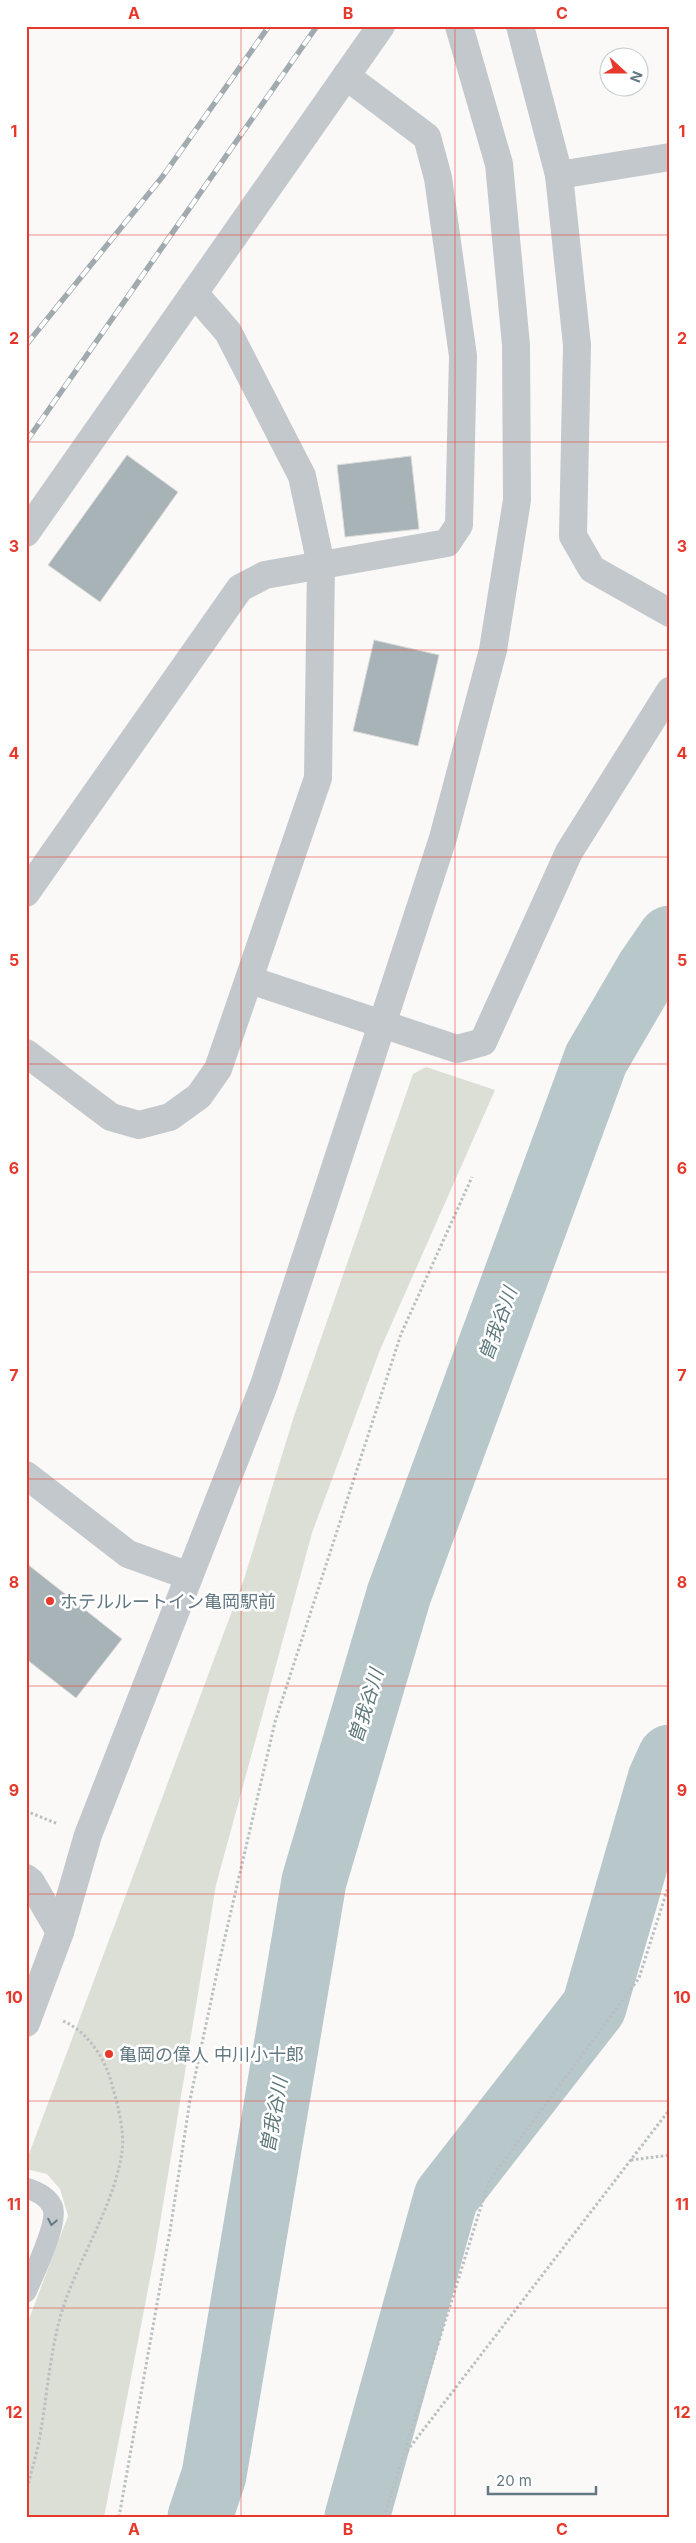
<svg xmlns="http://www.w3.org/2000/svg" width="696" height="2543" font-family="Inter,'Noto Sans JP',sans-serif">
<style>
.green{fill:#dbdfd6}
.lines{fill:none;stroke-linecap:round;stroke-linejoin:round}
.river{stroke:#b8c8ca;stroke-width:65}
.building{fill:#a7b3b7;stroke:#dbdbd9}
.path{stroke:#babfc1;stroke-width:3;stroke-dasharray:2.5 2.5;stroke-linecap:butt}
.service{stroke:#c2c8cb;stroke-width:21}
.minor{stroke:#c2c8cb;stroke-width:28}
.tertiary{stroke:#c2c8cb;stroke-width:28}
.rail-casing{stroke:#a1abaf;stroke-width:5.5}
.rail{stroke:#fff;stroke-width:4;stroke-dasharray:11;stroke-linecap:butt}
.oneway{stroke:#647a83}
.grid{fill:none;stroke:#e6382b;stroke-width:1;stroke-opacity:0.55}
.poi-dot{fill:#e6382b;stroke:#fff;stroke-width:2}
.labels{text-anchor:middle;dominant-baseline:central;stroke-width:5;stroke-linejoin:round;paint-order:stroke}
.poi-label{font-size:18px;fill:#647a83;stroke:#fff;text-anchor:start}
.water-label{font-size:19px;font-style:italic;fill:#5f797c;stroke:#fff}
.neatline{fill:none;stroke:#e6382b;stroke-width:2}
.grid-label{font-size:16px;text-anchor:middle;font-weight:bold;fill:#e6382b}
</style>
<rect width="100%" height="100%" fill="#faf9f7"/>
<path class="green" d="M426,1067L495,1090L380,1350L312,1533L216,1885L155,2253L104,2517H26V2327L68,2216L60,2189L47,2174L26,2169V2162L244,1579L294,1416L413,1074Z"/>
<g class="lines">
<g class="river">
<path d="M200,2517L214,2475L314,1881L399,1594L596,1059L648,970L670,938"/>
<path d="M357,2517L446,2197L594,2007L660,1779L670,1757"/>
</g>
</g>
<g class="building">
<path d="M127,455L178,492L100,602L48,565Z"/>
<path d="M411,456L419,529L345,537L337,465Z"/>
<path d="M374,640L439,655L418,746L353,731Z"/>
<path d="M26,1563L122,1639L76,1698L26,1659Z"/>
</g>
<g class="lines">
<g class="path">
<path d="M26,1811L58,1824"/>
<path d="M631,2160L670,2155"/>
<path d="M407,2451L670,2109"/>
<path d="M26,2493C31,2472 38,2451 41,2430C47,2393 50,2355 60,2318C75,2263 114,2208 122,2152C125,2129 117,2103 111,2081C104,2057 87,2031 63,2021"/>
<path d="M119,2517L170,2231L190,2100L219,1963L275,1722L401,1334L472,1177"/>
<path d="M384,2517L489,2181L639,1978L670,1881"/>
</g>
<path class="service" d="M26,2188C36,2191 47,2196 52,2206C60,2221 33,2275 26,2292"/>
<g class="minor">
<path d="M520,26L559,175L577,345L573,536L592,569L670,613"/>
<path d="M559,175L670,157"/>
<path d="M26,533L381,26"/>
<path d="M26,893L240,588L265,575L447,543L459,525L463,356L438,178L427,137L346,76"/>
<path d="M250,980L457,1049L483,1042L569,852L670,691"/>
<path d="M26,1053L111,1117L139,1125L170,1117L199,1096L218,1069L318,778L321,565L302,476L228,332L194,293"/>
<path d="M26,1878L31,1882L60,1932"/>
</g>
<g class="tertiary">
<path d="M26,1475L128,1554L189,1576"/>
<path d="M26,2023L60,1932L88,1835L264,1385L443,838L493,650L517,500L516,345L499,164L459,26"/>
</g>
<defs>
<g id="rail">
<path d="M26,345L163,176L269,26"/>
<path d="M26,442L317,26"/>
</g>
</defs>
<use href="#rail" class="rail-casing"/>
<use href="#rail" class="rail"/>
</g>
<defs><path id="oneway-chevron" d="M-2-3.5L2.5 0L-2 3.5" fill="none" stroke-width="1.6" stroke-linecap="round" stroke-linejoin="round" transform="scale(1.25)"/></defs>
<use class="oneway" href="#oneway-chevron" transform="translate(52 2222) rotate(101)"/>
<path class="grid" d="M241,26V2517M455,26V2517M26,235H670M26,442H670M26,650H670M26,857H670M26,1064H670M26,1272H670M26,1479H670M26,1686H670M26,1894H670M26,2101H670M26,2308H670"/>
<g class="poi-dot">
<circle cx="50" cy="1601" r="5"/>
<circle cx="109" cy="2054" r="5"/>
</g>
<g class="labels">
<g class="poi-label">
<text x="60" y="1601">ホテルルートイン亀岡駅前</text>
<text x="119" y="2054">亀岡の偉人 中川小十郎</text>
</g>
<g class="water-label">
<text transform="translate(498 1324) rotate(-70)">曽我谷川</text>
<text transform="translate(366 1706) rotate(-73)">曽我谷川</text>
<text transform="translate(274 2115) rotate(-80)">曽我谷川</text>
</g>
</g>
<rect width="696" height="2543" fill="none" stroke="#ffffff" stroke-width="55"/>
<g transform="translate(624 72) rotate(111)"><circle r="24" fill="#ffffff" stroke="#c1cacd"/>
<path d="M0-4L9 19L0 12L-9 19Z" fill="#e6382b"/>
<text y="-8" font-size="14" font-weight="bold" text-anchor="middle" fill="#647a83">N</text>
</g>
<path d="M488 2486v8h108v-8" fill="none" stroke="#647a83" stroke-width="2.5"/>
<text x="496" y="2486" font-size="15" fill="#647a83" stroke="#ffffff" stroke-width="4" paint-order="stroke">20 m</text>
<rect x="28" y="28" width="640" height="2488" class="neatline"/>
<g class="grid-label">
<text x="134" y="19">A</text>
<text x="348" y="19">B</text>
<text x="562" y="19">C</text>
<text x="14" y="137">1</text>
<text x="682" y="137">1</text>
<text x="14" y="344">2</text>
<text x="682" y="344">2</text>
<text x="14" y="552">3</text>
<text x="682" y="552">3</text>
<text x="14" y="759">4</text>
<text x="682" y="759">4</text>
<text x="14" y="966">5</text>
<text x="682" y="966">5</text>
<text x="14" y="1174">6</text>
<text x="682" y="1174">6</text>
<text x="14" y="1381">7</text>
<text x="682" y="1381">7</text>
<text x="14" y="1588">8</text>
<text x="682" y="1588">8</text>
<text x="14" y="1796">9</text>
<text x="682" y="1796">9</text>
<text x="14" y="2003">10</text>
<text x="682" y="2003">10</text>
<text x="14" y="2210">11</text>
<text x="682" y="2210">11</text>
<text x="14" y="2418">12</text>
<text x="682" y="2418">12</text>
<text x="134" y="2535">A</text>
<text x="348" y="2535">B</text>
<text x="562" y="2535">C</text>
</g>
</svg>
